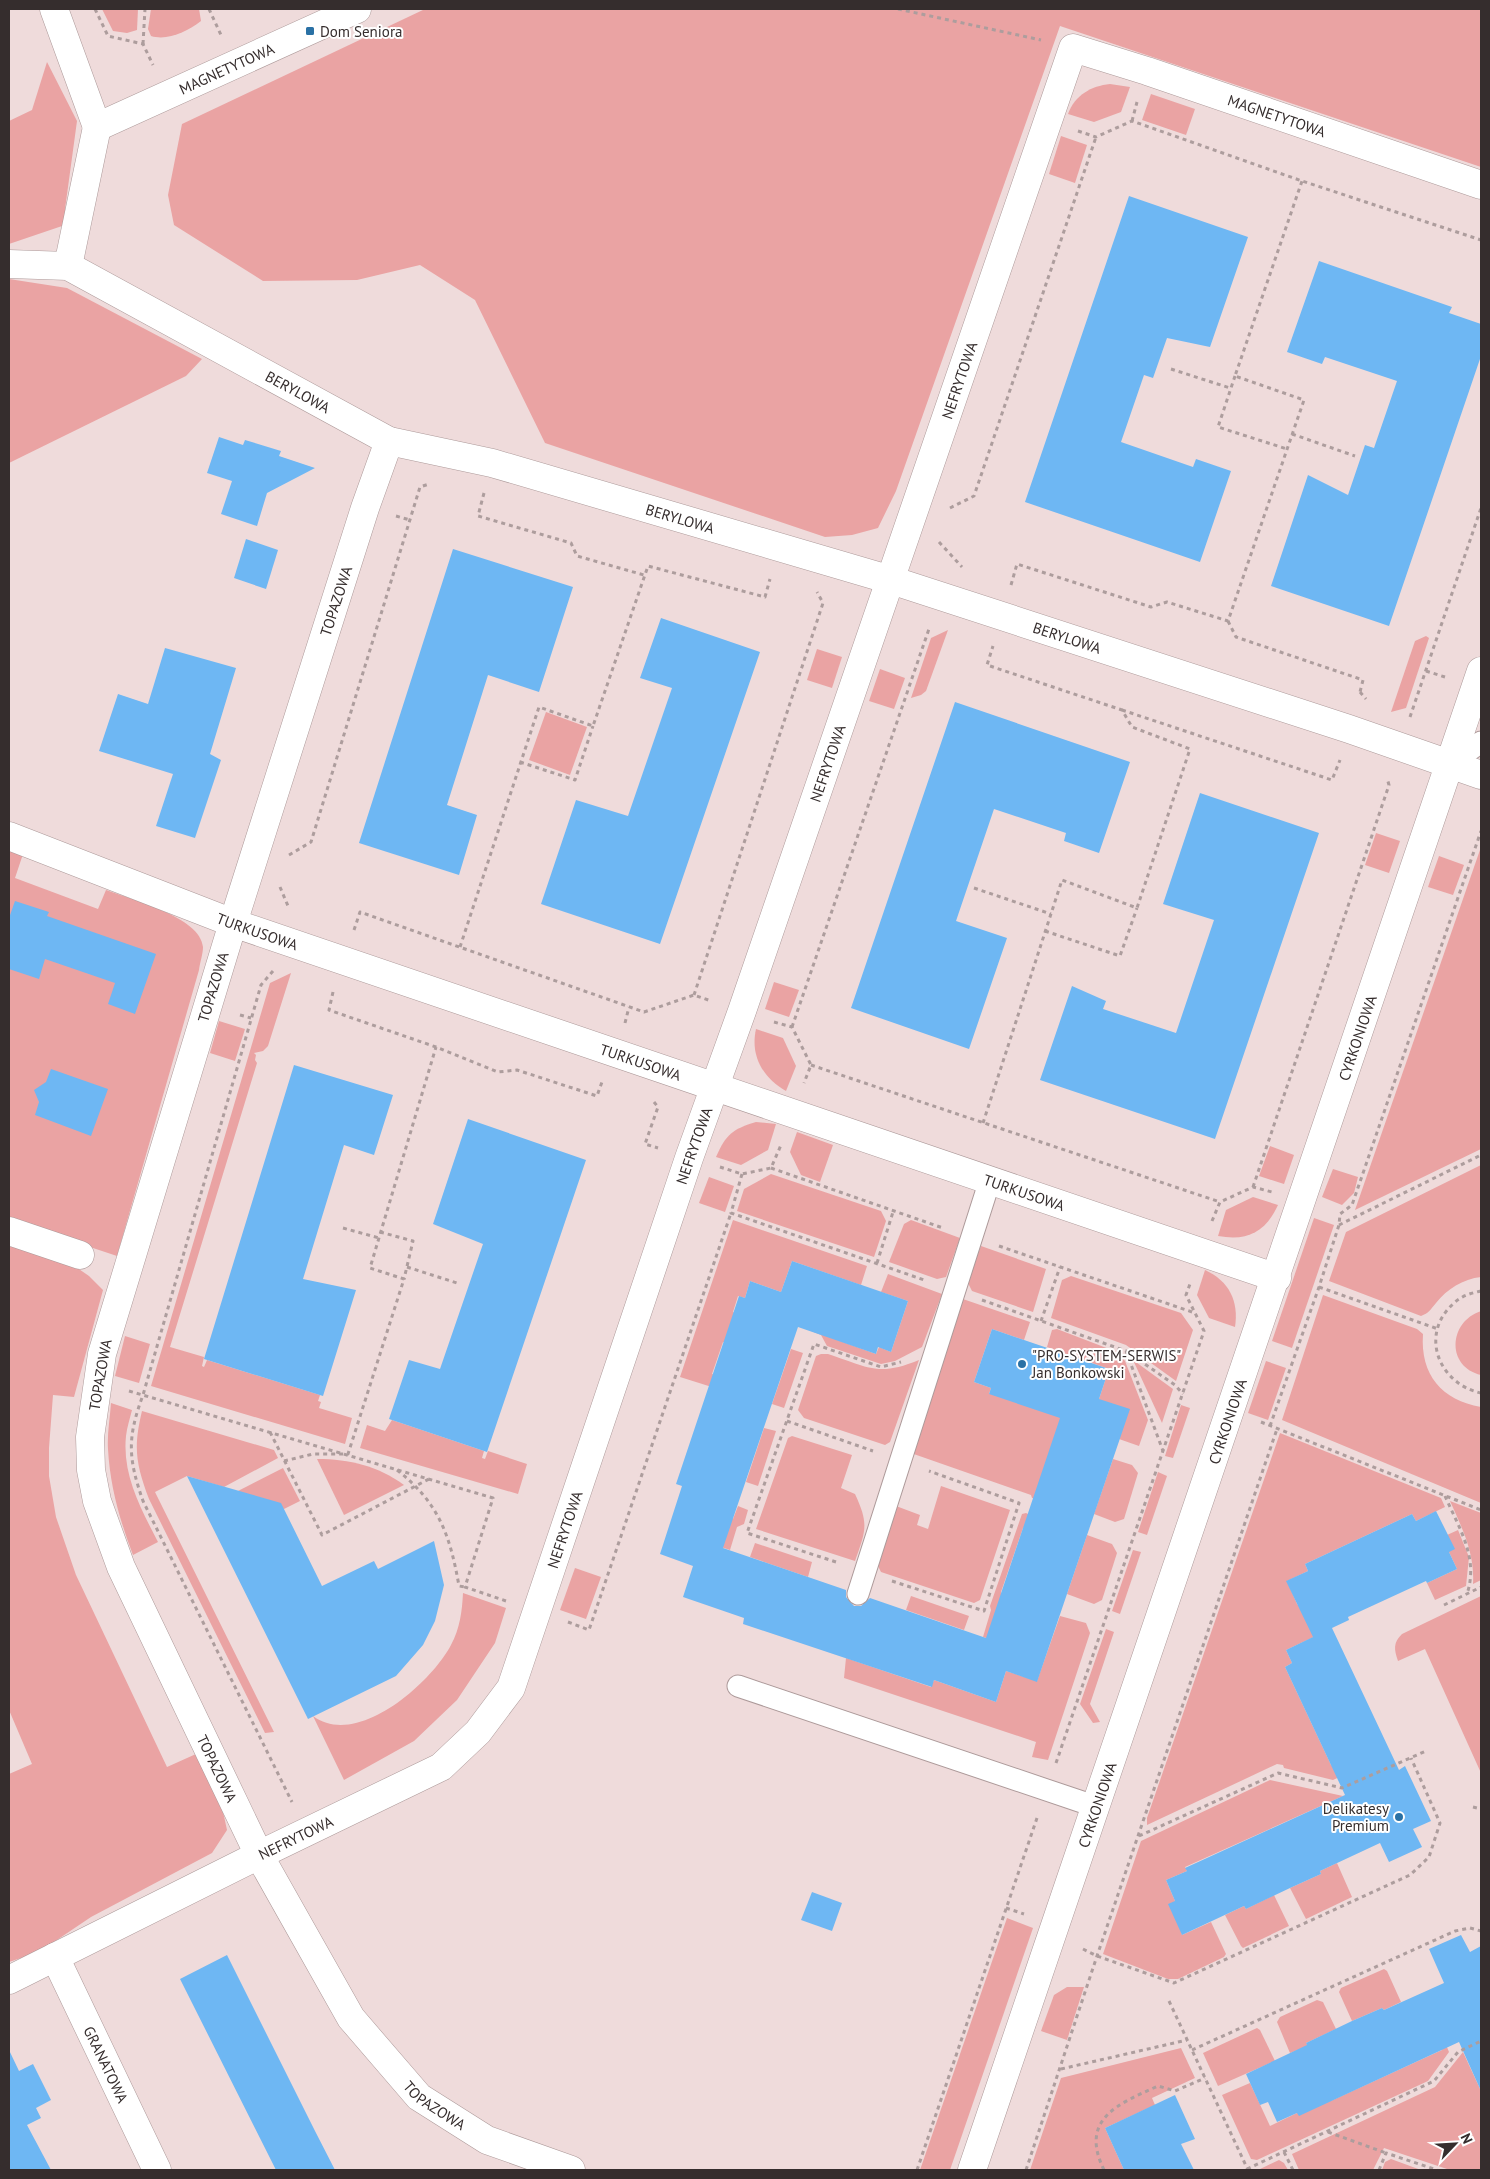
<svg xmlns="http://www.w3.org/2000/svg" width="1490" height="2179" font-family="'PT Sans',sans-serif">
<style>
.green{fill:#eaa3a3}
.building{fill:#6eb7f3}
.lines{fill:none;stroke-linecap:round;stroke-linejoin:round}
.lane-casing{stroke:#ad9a9a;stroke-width:23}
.street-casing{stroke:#ad9a9a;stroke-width:29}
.path{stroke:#ad9d9d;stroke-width:3;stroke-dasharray:4 4;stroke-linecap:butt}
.lane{stroke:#fff;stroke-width:21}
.street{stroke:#fff;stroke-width:28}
.poi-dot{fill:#2a71a5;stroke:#fff;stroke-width:2}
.labels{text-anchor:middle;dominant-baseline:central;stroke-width:4;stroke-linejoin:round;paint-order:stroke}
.poi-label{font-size:15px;fill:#352d2d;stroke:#fff;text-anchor:start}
.street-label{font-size:15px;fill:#352d2d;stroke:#fff}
</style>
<rect width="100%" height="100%" fill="#efdbdb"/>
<g class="green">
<path d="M102,9H138L137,30L127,33L113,31Z"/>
<path d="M151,9H199L201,21C187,32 167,41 151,36L148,29Z"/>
<path d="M425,9H1481V167L1060,26L896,491L878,528L852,535L825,537L545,443L475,300L420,265L357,280L263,281L174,225L168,195L182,124Z"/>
<path d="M47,62L77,121L65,209V225L9,244V121L32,110Z"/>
<path d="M1110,84L1130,87L1121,112L1094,122L1068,114C1075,95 1091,86 1110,84Z"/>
<path d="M1151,94L1195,109L1186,135L1142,120Z"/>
<path d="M1061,136L1087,145L1075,183L1049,174Z"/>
<path d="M9,279L67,288L202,359L186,376L9,463Z"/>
<path d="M948,630L926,691L921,695L911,698L931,638Z"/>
<path d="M1426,636L1429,638L1406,708L1391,712L1415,641Z"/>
<path d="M817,649L842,657L832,688L807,680Z"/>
<path d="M880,669L905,678L894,709L869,701Z"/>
<path d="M546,712L587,727L570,775L529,760Z"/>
<path d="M1376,833L1400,841L1389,873L1365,865Z"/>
<path d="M9,844L24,851L15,878L98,909L106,890C130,899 201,917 203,947C203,954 200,962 199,970L117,1256L9,1220Z"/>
<path d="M1481,847V1149L1355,1210Z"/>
<path d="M1439,856L1464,865L1453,895L1428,887Z"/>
<path d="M291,973L268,1046L263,1051L254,1053L256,1055L255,1060L257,1063L170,1347L204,1357L202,1366L204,1367L207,1360L320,1395L318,1401L321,1402L319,1408L352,1418L345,1444L151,1386L270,983Z"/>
<path d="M774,982L799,990L789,1017L765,1009Z"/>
<path d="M219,1021L245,1029L235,1061L210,1053Z"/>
<path d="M756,1029L783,1038L796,1066L786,1091C763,1078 750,1056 756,1029Z"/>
<path d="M756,1122L776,1124L768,1150L741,1165L716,1157C726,1134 733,1129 756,1122Z"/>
<path d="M797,1132L833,1145L820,1182L801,1175L790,1152Z"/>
<path d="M1270,1146L1294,1155L1284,1184L1259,1176Z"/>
<path d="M1481,1165V1277C1463,1279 1447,1289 1436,1303C1430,1310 1429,1313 1421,1316L1329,1281L1346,1232Z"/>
<path d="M1333,1169L1358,1177L1354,1193L1342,1205L1322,1197Z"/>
<path d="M771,1174L881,1211L886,1221L874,1257L737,1211L744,1189Z"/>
<path d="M709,1177L734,1186L725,1212L699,1203Z"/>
<path d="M1253,1197L1278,1205C1265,1233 1247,1241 1218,1236L1226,1210Z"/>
<path d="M1314,1218L1334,1225L1292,1348L1272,1341Z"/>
<path d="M733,1220L867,1266L861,1285L792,1261L781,1292L750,1281L745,1298L738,1296L733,1312L739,1315L729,1344L723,1342L712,1374L719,1376L715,1388L680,1377Z"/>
<path d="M911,1220L960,1238L946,1277L937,1279L889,1262L904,1224Z"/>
<path d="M9,1246L73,1265L89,1276L103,1290L74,1397L53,1395L49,1448V1476L56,1517L76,1575L167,1767L196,1754L222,1807L227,1830L212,1853L91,1917L39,1952L9,1962V1774L32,1764L9,1710Z"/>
<path d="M981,1246L1046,1269L1033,1312L972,1291L967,1281Z"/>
<path d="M1205,1270C1229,1281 1239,1301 1235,1327L1209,1318L1197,1295Z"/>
<path d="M888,1274L942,1294L922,1347L895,1361L881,1364L827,1346L821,1335L799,1326L876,1354L879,1347L891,1352L908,1301L881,1292Z"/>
<path d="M1071,1276L1181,1313L1193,1330L1176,1381L1126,1345L1051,1318L1062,1280Z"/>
<path d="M1323,1295L1417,1329L1423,1334C1420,1375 1442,1400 1481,1407V1503L1282,1420Z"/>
<path d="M960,1298L1030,1322L1024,1340L992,1329L974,1382L991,1388L989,1394L1077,1392L1040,1500L1032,1498L1031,1495L908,1452Z"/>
<path d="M1481,1311V1375C1446,1367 1448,1322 1481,1311Z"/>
<path d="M1057,1329L1117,1352L1125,1361L1148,1420L1139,1446L1119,1439L1099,1399L1109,1369L1047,1347L1052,1330Z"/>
<path d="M125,1336L150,1344L139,1383L115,1376Z"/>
<path d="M791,1349L803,1353L784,1408L772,1404Z"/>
<path d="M821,1354H828C868,1367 878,1377 919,1360L890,1442L885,1445L804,1418L798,1410L816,1356Z"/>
<path d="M1133,1360L1173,1389L1162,1423Z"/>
<path d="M1266,1361L1286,1368L1268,1420L1248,1413Z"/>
<path d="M111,1403L132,1410C130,1418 127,1427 126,1436C122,1475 141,1509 158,1542L133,1555C120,1521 110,1486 108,1449C107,1434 110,1418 111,1403Z"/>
<path d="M1181,1405L1190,1408L1173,1458L1165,1456Z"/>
<path d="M142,1411L274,1450L278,1458L224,1487L187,1476L155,1492L274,1732L265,1733L149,1499C136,1464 133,1448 142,1411Z"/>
<path d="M392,1420L484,1451L482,1458L485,1459L488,1451L527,1464L518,1494L360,1448L367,1425L385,1431Z"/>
<path d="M764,1428L776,1431L758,1486L746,1482Z"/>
<path d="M1280,1433L1441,1498L1445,1507L1416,1521L1412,1514L1305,1564L1308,1571L1287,1581L1297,1604L1320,1634L1286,1650L1292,1663L1285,1667L1331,1765L1344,1775L1333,1780L1284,1768L1283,1765L1277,1764L1147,1825V1818Z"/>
<path d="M792,1436L852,1455L841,1488L855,1494C869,1524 866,1530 855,1561L756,1529L788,1438Z"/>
<path d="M317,1459C350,1459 378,1466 404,1485L344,1515Z"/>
<path d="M1113,1459L1132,1465L1138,1473L1124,1519L1115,1522L1094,1514Z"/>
<path d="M283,1468L300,1501L284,1509L238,1491Z"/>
<path d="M1158,1472L1167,1476L1147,1535L1138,1532Z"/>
<path d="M941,1486L1010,1510L980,1600L974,1603L881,1572L877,1564L896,1506L920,1515L917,1525L928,1529Z"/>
<path d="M1450,1501L1481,1513V1580L1473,1584C1475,1553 1462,1528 1450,1501Z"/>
<path d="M738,1506L748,1510L744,1524L737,1527L730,1550L703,1541L714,1512L733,1519Z"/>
<path d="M1026,1513L1034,1517L1023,1528L1001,1592L1011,1646L983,1637L991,1610L990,1606L1022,1514Z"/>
<path d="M1458,1530L1469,1557L1466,1586L1435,1600L1427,1583L1457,1569L1449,1552L1447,1535Z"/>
<path d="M1087,1535L1112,1544L1117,1553L1102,1600L1094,1604L1067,1594Z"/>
<path d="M755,1543L812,1562L808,1577L750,1557Z"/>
<path d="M1133,1550L1141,1552L1120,1614L1112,1611Z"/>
<path d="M575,1568L601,1577L586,1619L560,1610Z"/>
<path d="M463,1593L506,1608L495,1643L457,1700L414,1741L344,1780L313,1716C357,1749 431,1683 451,1645C460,1628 462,1612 463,1593Z"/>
<path d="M911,1596L969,1616L964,1630L906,1610Z"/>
<path d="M1481,1596V1773L1425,1649L1398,1661C1394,1649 1393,1643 1402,1634Z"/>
<path d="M1060,1616L1086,1623L1090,1633L1048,1760L1032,1757L1036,1742L844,1678L846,1658L931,1687L934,1680L996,1702L1006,1671L1037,1681Z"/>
<path d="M1106,1629L1114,1632L1090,1704L1100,1722L1093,1723L1080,1704Z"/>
<path d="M1270,1780L1343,1796L1185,1867L1187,1871L1166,1880L1175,1901L1182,1935L1211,1922L1226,1954L1224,1957L1178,1979H1168L1103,1954L1141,1841Z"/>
<path d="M1337,1863L1352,1897L1306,1919L1290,1888L1321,1874L1320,1871Z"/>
<path d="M1274,1895L1289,1926L1243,1948L1241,1946L1225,1915L1244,1906L1246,1909Z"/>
<path d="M1007,1918L1033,1928L950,2170H920Z"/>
<path d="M1384,1969L1387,1971L1401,2002L1384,2010L1382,2008L1352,2021L1339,1992L1341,1988Z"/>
<path d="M1067,1987H1084L1067,2040L1041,2031L1054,1995Z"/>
<path d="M1317,2000L1323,2002L1336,2029L1306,2043L1308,2046L1290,2053L1277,2022L1280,2017Z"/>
<path d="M1257,2028L1260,2030L1275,2061L1218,2086L1203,2053Z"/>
<path d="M1444,2040L1449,2052L1428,2081L1257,2160L1251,2159L1222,2095L1250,2083L1270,2126L1297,2113L1333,2100L1442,2050Z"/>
<path d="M1181,2048L1195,2078L1152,2098L1155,2105L1105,2128L1124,2170H1030L1061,2078Z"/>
<path d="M1463,2052L1481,2091V2170H1450L1384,2148L1373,2170H1299L1292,2154L1435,2087Z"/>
<path d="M1391,2159L1421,2170H1382L1385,2162Z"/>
<path d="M1279,2160L1284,2163L1288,2170H1258Z"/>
</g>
<g class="building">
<path d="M1129,196L1248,237L1210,347L1167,338L1153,378L1144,375L1121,442L1193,467L1196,459L1231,471L1200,562L1025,502Z"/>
<path d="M1319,261L1452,307L1449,313L1481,324V356L1389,626L1271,586L1308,475L1348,495L1365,445L1374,448L1397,381L1325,357L1322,364L1287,352Z"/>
<path d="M219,437L243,445L245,440L281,451L279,456L315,468L267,493L257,526L221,514L232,481L207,473Z"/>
<path d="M246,539L278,550L266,589L234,578Z"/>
<path d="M453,549L573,587L539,692L488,675L447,805L477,815L459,875L359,843Z"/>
<path d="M661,618L760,652L660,944L541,904L576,800L628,816L672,688L640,678Z"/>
<path d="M165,648L236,668L210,754L221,760L195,838L156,826L173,774L99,751L118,694L148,704Z"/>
<path d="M955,702L1130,762L1099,853L1064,841L1066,833L994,809L956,921L1007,938L969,1049L851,1008Z"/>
<path d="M1200,793L1319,833L1215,1139L1040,1080L1072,986L1106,1001L1103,1009L1176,1033L1214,920L1163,904Z"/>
<path d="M15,901L49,912L47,916L156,954L135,1014L108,1004L115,983L45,959L39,979L9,969V918Z"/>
<path d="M294,1065L393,1095L374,1155L344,1145L303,1279L356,1290L323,1396L204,1359Z"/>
<path d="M51,1069L108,1089L91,1136L35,1115L39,1102L34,1090L46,1082Z"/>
<path d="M468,1119L586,1160L487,1452L389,1419L409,1360L440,1369L483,1244L433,1224Z"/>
<path d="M792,1261L908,1301L891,1352L878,1347L876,1354L798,1327L723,1548L846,1590V1597L854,1606H861L870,1598L986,1638L1060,1418L989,1394L991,1388L974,1382L992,1329L1109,1369L1099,1399L1130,1409L1037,1682L1006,1671L996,1702L934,1680L932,1687L743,1624L744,1618L683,1597L693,1566L660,1554L682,1486L676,1484L739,1296L745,1298L750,1281L781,1292Z"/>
<path d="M187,1476L281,1503L322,1586L374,1561L378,1569L434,1541L444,1585L435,1621L423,1645L396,1676L308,1719Z"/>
<path d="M1436,1511L1455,1549L1449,1552L1457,1569L1427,1583L1426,1581L1348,1617L1349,1620L1332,1628L1399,1770L1405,1766L1431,1821L1413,1829L1422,1847L1389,1862L1380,1843L1320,1871L1321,1874L1290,1888L1246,1909L1244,1906L1182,1935L1168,1904L1175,1901L1166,1880L1187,1871L1185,1868L1345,1795L1285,1667L1292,1663L1286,1650L1313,1637L1286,1581L1308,1571L1305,1564L1412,1514L1416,1521Z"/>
<path d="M812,1892L842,1903L832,1931L801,1920Z"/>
<path d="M1461,1935L1470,1952L1481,1946V2091L1459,2042L1299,2116L1297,2113L1277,2122L1268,2102L1260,2105L1246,2074L1307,2045L1306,2043L1352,2021L1382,2008L1384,2010L1444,1983L1429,1949Z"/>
<path d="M227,1955L315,2131L335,2170H276L180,1979Z"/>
<path d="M9,2050L19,2071L33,2064L51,2100L36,2108L41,2118L27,2125L51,2170H9Z"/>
<path d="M1175,2095L1195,2139L1181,2144L1194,2170H1124L1105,2128Z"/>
</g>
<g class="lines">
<defs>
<g id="lane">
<path d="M1449,765L1481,742"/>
<path d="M858,1594L990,1180"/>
<path d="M738,1686L1097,1807"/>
</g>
<g id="street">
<path d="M54,9L97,127"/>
<path id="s1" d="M97,127L357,9"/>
<path id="s2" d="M9,264L68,266L389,441L492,463L891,580L1349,729L1481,775"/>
<path d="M68,266L97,127"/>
<path id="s3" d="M389,441L365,508L233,923L102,1354L90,1437L91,1470L97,1501L121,1567L259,1855L351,2018L419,2097L487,2140L571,2170"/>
<path id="s4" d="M9,836L233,923L1277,1278"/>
<path d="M9,1231L80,1255"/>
<path id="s5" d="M55,1957L157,2170"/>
<path id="s6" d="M9,1980L259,1855L441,1767L478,1732L511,1688L689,1158L742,1011L1073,48L1147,71L1481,185"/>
<path id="s7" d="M972,2170C1143,1671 1312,1171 1481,671"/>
</g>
</defs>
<use href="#lane" class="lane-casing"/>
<use href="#street" class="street-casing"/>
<g class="path">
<path d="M95,9L108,36L143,44L153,65"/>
<path d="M209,9L221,35"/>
<path d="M898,9L1041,40"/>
<path d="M143,44L145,9"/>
<path d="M1132,121L1137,102"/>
<path d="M1078,131L1096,137L1132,121L1302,181L1481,240"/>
<path d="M1171,369L1230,388"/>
<path d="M1235,376L1218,427L1287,449"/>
<path d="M1292,434L1355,456"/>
<path d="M484,493L478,516L571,543L577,556L644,575"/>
<path d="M950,508L974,496L1096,137"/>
<path d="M396,516L410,520"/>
<path d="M939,542L962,567"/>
<path d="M1011,585L1017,564L1151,607L1167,602L1228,621L1304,400L1235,376L1302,181"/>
<path d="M1228,621L1236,637L1363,680L1360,692"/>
<path d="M1426,671L1445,677"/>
<path d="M1360,692L1366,699"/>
<path d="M1122,710L1332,780L1340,760"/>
<path d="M1410,717L1481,508"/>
<path d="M520,762L575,780L593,726"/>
<path d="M289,855L311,842L420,487L429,484"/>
<path d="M280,887L288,906"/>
<path d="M974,888L1051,914"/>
<path d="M354,930L360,912L644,1012L694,995L711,1001"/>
<path d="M1045,931L1120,956L1137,908"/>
<path d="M460,947L539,707L593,726L648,566L765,597L770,579"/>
<path d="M273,971L261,985L143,1395C127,1438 128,1458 143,1501L292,1802"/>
<path d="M333,992L329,1010L436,1047L498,1072L517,1070L597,1096L602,1082"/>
<path d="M694,995L823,603L817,592"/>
<path d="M240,1015L251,1018"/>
<path d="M774,1022L792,1027L811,1065L804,1083"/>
<path d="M625,1023L629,1007"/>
<path d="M792,1027L930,626"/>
<path d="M811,1065L1220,1202"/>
<path d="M654,1102L658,1107L645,1144L658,1148"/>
<path d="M983,1123L1062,880L1137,908L1190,749L1132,727L1122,710L987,665L993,646"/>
<path d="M720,1167L742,1174L771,1168L781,1145"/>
<path d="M771,1168L943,1228"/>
<path d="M742,1174L731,1213L927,1281"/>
<path d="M1253,1187L1389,785L1387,778"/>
<path d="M1212,1221L1220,1202L1253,1187L1272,1192"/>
<path d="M1339,1225L1481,1155"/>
<path d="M343,1228L379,1238"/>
<path d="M380,1232L413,1241L404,1279"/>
<path d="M999,1246L1195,1313"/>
<path d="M877,1263L893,1212"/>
<path d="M407,1267L457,1283"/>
<path d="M1319,1287L1438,1329"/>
<path d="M1481,1291C1471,1293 1461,1296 1453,1304C1419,1335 1439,1384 1481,1393"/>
<path d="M982,1300L1126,1351L1175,1385L1183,1394"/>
<path d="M1041,1321L1060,1267"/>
<path d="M1126,1351L1163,1451"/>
<path d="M129,1391L493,1498L465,1587L506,1601"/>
<path d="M787,1421L873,1451"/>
<path d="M1261,1422L1481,1510"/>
<path d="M1270,1426L1319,1287L1339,1225L1340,1214L1352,1205L1481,831"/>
<path d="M270,1432L322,1535L429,1479"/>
<path d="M284,1461L313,1454H348L404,1279L370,1268L436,1047"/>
<path d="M397,1470C439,1503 450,1535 459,1586L465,1587"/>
<path d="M1445,1496C1459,1528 1479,1558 1467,1594"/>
<path d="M836,1562L747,1533L814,1344L881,1367L901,1362"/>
<path d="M892,1581L984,1611L1019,1503L929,1471"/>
<path d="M1444,1605L1481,1587"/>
<path d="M568,1622L589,1630L731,1213"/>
<path d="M1056,1763L1204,1331L1186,1295L1190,1284"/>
<path d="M1473,1807L1481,1809"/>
<path d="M1139,1836L1278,1773L1342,1788L1426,1751"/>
<path d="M1006,1908L1024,1914"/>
<path d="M1083,1949L1097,1956L1174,1983L1410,1875L1429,1857L1440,1823L1411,1758"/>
<path d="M1169,2001L1248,2170"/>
<path d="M1192,2050L1455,1931L1470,1928L1481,1931"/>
<path d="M1061,2069L1187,2040"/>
<path d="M1328,2132L1386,2153"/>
<path d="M1284,2152L1293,2170"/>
<path d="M1247,2169L1434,2081L1458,2052L1481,2041"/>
<path d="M917,2170L1037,1818"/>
<path d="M1026,2170L1097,1956L1277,1429"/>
<path d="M1104,2170C1079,2119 1118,2104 1158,2086L1175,2091L1205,2078"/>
<path d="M1379,2170L1386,2153L1437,2170"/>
</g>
<use href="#lane" class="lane"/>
<use href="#street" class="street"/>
</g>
<g class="poi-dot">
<rect x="305" y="26" width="10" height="10" rx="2.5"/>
<circle cx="1022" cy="1364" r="5"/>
<circle cx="1399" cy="1817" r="5"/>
</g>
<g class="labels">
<g class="poi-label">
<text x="320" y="31">Dom Seniora</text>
<text x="1032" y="1355">"PRO-SYSTEM-SERWIS"<tspan x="1032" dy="17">Jan Bonkowski</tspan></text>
<text x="1389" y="1808" text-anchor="end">Delikatesy<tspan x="1389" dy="17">Premium</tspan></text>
</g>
<g class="street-label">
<text stroke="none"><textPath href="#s1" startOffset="142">MAGNETYTOWA</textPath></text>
<text stroke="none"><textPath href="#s6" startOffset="2536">MAGNETYTOWA</textPath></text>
<text stroke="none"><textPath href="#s6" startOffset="1970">NEFRYTOWA</textPath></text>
<text stroke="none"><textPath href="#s2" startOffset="321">BERYLOWA</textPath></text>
<text stroke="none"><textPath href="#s2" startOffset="726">BERYLOWA</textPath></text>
<text transform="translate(336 601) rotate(-72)">TOPAZOWA</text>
<text stroke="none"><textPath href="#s2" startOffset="1131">BERYLOWA</textPath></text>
<text stroke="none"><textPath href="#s6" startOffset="1565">NEFRYTOWA</textPath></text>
<text stroke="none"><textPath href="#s4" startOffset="266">TURKUSOWA</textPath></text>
<text transform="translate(213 987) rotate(-73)">TOPAZOWA</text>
<text stroke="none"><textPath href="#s7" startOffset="1196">CYRKONIOWA</textPath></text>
<text stroke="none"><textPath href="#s4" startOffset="671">TURKUSOWA</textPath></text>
<text stroke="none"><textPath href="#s6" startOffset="1160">NEFRYTOWA</textPath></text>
<text stroke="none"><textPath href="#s4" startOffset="1076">TURKUSOWA</textPath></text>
<text transform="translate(100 1375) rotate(-80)">TOPAZOWA</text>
<text stroke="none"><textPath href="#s7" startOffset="791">CYRKONIOWA</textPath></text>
<text stroke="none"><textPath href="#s6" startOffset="755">NEFRYTOWA</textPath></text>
<text stroke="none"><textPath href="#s3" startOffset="1399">TOPAZOWA</textPath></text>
<text stroke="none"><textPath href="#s7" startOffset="386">CYRKONIOWA</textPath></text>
<text stroke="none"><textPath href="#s6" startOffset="320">NEFRYTOWA</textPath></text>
<text stroke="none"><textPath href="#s5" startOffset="119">GRANATOWA</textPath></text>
<text stroke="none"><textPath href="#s3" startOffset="1804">TOPAZOWA</textPath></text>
</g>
</g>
<rect width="1490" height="2179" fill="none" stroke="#352d2d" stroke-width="20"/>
<g transform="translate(1455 2144) rotate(65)" stroke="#ffffff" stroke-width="4" paint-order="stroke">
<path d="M0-4L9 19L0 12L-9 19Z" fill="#352d2d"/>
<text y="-8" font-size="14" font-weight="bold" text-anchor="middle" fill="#352d2d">N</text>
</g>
</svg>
